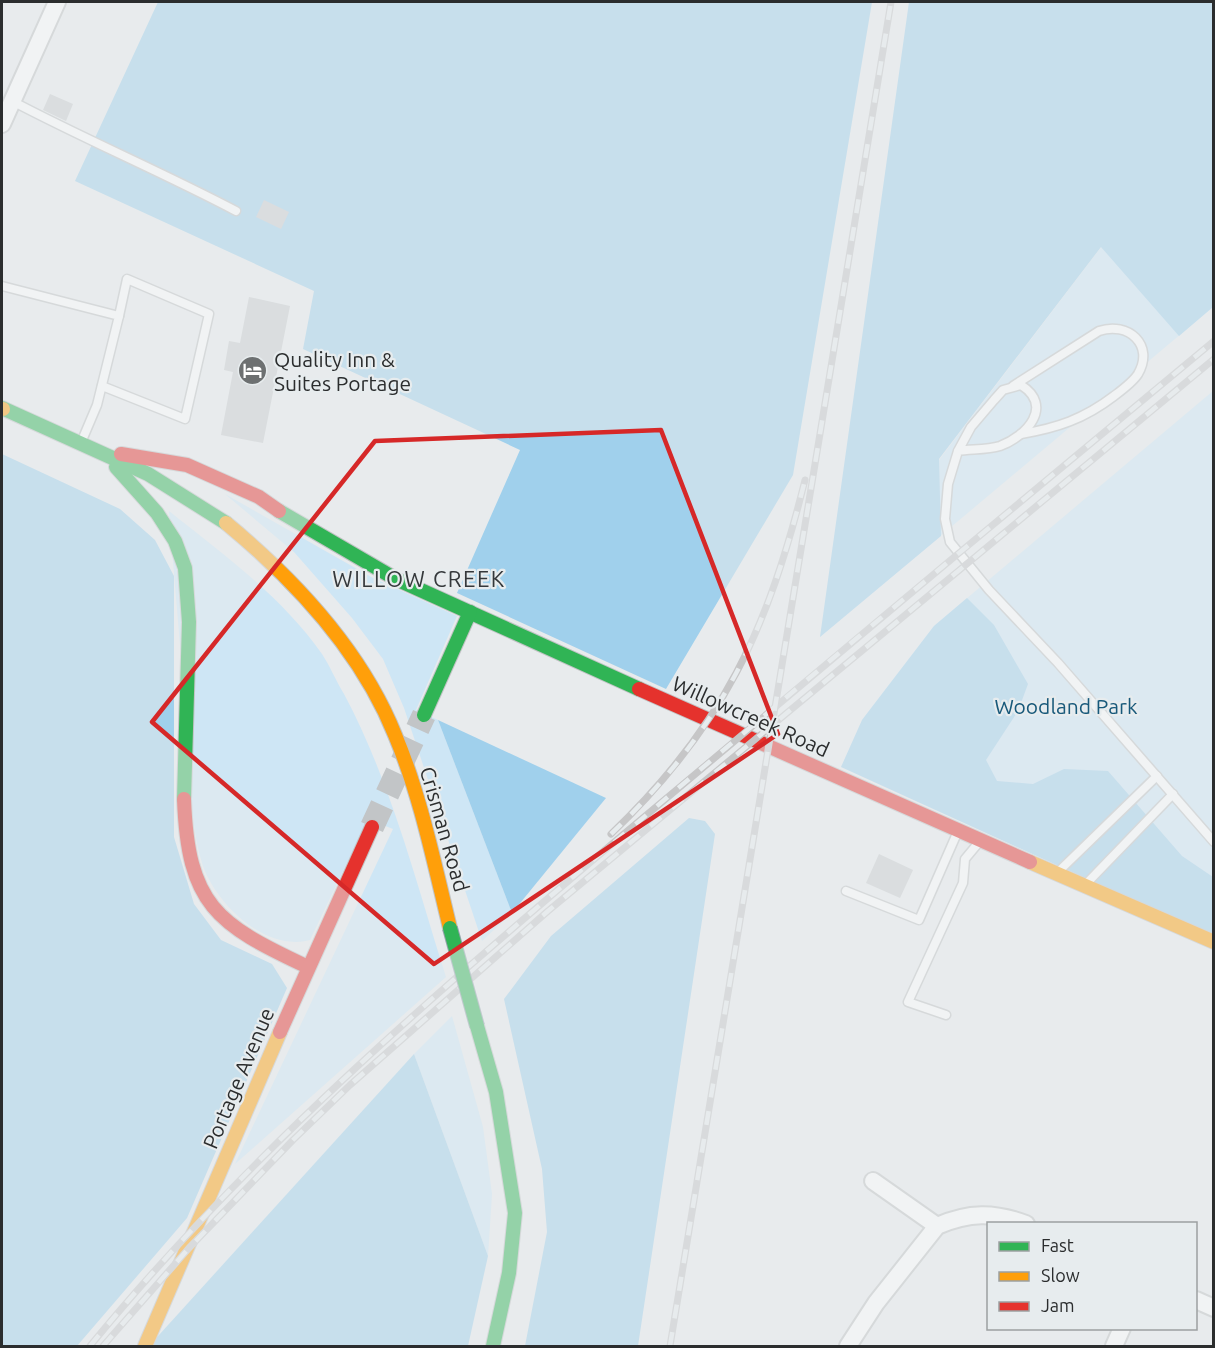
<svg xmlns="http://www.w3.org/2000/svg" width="1215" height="1348" font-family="Ubuntu,sans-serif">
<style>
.green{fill:#cee6f5}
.forest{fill:#a0d0ec}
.building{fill:#caccce}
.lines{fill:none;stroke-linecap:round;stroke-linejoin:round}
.secondary-tunnel{stroke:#c2c5c7;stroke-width:24;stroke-dasharray:24 12;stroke-linecap:butt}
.lane-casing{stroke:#c1c3c4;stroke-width:11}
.street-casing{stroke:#c1c3c4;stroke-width:20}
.fast-casing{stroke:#c1c3c4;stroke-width:16}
.slow-casing{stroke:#c1c3c4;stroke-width:16}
.jam-casing{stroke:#c1c3c4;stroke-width:16}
.lane{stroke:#fcfcfc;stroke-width:8}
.street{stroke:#fcfcfc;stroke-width:16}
.fast{stroke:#30b455;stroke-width:14}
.slow{stroke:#ff9f0a;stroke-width:14}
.jam{stroke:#e5322d;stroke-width:14}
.rail-casing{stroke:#c6c6c7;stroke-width:7}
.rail{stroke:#e7ecee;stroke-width:4.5;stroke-dasharray:14;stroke-linecap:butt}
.fast-bridge-casing{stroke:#91a1a9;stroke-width:16;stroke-linecap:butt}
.fast-bridge{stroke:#30b455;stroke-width:14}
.marked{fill:none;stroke:#d62828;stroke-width:4.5;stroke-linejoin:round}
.labels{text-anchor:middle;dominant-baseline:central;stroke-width:4.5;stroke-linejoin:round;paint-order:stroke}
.poi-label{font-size:21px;fill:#2b2d2e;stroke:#e7ecee;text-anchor:start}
.park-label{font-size:21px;fill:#18597a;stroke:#e7ecee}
.street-label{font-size:21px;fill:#2b2d2e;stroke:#e7ecee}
.neighbourhood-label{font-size:22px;letter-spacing:1.5px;fill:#35383b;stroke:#e7ecee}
</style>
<rect width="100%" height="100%" fill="#e8ebed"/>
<g class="green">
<path d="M1102,246L1213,307L820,637L939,460Z"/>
<path d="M1213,391V930L862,720L934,626Z"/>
<path d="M225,494L373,578L457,616L416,710L438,720L512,913L482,941L404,708L383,659L352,618L294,552Z"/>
<path d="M169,511C223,554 281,596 322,654C330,666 336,681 344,694C391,782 416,882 446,977L235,1164L393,829L368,819L310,940C266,952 217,905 203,866C190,828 192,783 188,743C182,666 175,588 169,511Z"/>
<path d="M452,1016L483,1127L492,1194L488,1256L414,1054Z"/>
</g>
<g class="forest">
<path d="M158,2H872L793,475L666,689L457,593L520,450L303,349L314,291L75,181Z"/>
<path d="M909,2H1213V307L1179,336L1101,247L939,459L941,536L820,637Z"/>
<path d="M2,454L120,509L155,540L174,576V837L194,904L221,940L272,964L287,988L187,1218L77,1346H2Z"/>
<path d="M967,598L994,625L1028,684L1018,711L986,760L997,781L1033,784L1064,769L1108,771L1182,856L1213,877V936L841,767L862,720L934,626Z"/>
<path d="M438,720L606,798L512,913Z"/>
<path d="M689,818L705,821L715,834L638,1346H525L547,1232L542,1169L504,999L551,936Z"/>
<path d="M414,1054L488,1256L468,1346H149Z"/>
</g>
<g class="building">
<path d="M50,94L73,104L66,121L43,110Z"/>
<path d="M264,200L289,212L281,229L256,217Z"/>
<path d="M249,297L290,306L263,443L221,435L233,372L224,370L229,341L240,343Z"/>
<path d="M879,854L913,870L900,898L866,883Z"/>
</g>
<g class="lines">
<path class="secondary-tunnel" d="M372,827L424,715"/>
<defs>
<g id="lane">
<path d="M12,101C86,140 162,172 236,211"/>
<path d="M2,286L119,316L97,405L83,438"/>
<path d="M102,386L185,419L209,314L127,279L119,316"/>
<path d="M1013,386L1099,331C1128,321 1155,345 1138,374C1133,382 1122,390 1114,396C1084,419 1057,428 1021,434"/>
<path d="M958,451C971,449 987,450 1000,446C1027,436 1054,406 1021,385L1003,390L994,400L971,427L958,451L948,484L945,519L950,542L989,590L1058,663L1214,842"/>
<path d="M1058,872L1157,776"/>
<path d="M1087,883L1173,794"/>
<path d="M846,891L919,920L958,831"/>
<path d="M946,1015L908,1002L963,883L965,859L980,841"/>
</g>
<g id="street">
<path d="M2,124L57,2"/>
<path d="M873,1181L937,1226"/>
<path d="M1196,1300L1214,1308"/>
<path d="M848,1346L876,1303L937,1226C969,1212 994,1212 1026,1224"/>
<path d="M1114,1346L1122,1328"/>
</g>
<g id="fast">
<path d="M2,408L148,474L226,523"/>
<path d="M116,467L157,513L175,541L185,568L189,622L184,799"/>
<path d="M279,511L394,578L639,689"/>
<path d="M424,715L470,612"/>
<path d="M477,1026L496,1092L515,1213L509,1273L493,1346"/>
</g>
<g id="slow">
<path d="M2,409H3"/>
<path d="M226,523C295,580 361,650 395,735C421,797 434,863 450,928"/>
<path d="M1030,862L1214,942"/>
<path d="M145,1346L280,1032"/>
</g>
<g id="jam">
<path d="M121,454L187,465L259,497L279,511"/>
<path d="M639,689L1030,862"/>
<path d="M184,799C188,905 216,924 308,967"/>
<path d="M280,1032L372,827"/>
</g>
</defs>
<use href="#lane" class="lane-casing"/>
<use href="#street" class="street-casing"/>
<use href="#fast" class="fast-casing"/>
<use href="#slow" class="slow-casing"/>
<use href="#jam" class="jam-casing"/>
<use href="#lane" class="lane"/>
<use href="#street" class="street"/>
<use href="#fast" class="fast"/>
<use href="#slow" class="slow"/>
<use href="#jam" class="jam"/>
<defs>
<g id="rail">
<path d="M611,834C724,726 768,629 805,480"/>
<path d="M90,1346C249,1152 440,989 631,828C825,664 1019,503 1214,341"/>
<path d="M103,1346L189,1248L293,1140L350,1085L548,911L1214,359"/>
<path d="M670,1346L891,2"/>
</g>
</defs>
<use href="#rail" class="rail-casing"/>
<use href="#rail" class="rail"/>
<defs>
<path id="fast-bridge" d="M450,928L477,1026"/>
</defs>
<use href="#fast-bridge" class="fast-bridge-casing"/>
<use href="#fast-bridge" class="fast-bridge"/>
</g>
<path d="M0 0H1215V1348H0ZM661,430L778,734L434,964L152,722L375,441Z" fill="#e8ebed" fill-opacity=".55" fill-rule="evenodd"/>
<path class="marked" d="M661,430L778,734L434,964L152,722L375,441Z"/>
<defs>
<symbol id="hotel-disc" viewBox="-11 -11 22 22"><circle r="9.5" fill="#6d7071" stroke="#e7ecee"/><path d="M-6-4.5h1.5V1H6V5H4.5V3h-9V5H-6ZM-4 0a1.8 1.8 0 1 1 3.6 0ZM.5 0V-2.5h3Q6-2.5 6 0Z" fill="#fff"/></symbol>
</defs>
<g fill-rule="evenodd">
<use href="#hotel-disc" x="236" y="354" width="33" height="33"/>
</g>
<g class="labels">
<g class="poi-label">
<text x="274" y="359">Quality Inn &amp;<tspan x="274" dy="24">Suites Portage</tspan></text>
</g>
<g class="park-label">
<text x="1066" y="706">Woodland Park</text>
</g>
<g class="street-label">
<text transform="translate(751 716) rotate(24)">Willowcreek Road</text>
<text transform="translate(445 829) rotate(74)">Crisman Road</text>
<text transform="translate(238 1078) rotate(-67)">Portage Avenue</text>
</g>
<g class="neighbourhood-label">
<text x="419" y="578">WILLOW CREEK</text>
</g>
</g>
<rect width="1215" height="1348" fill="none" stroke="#2b2d2e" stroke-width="6"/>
<rect x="987" y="1222" width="210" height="108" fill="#e7ecee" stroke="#9ca0a1" stroke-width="1.5"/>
<rect x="999" y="1242" width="30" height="9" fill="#30b455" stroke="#9ca0a1" stroke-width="1.5"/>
<text x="1041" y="1252" font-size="18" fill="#2b2d2e">Fast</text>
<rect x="999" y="1272" width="30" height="9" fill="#ff9f0a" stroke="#9ca0a1" stroke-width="1.5"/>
<text x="1041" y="1282" font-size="18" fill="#2b2d2e">Slow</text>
<rect x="999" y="1302" width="30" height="9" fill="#e5322d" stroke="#9ca0a1" stroke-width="1.5"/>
<text x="1041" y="1312" font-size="18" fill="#2b2d2e">Jam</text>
</svg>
